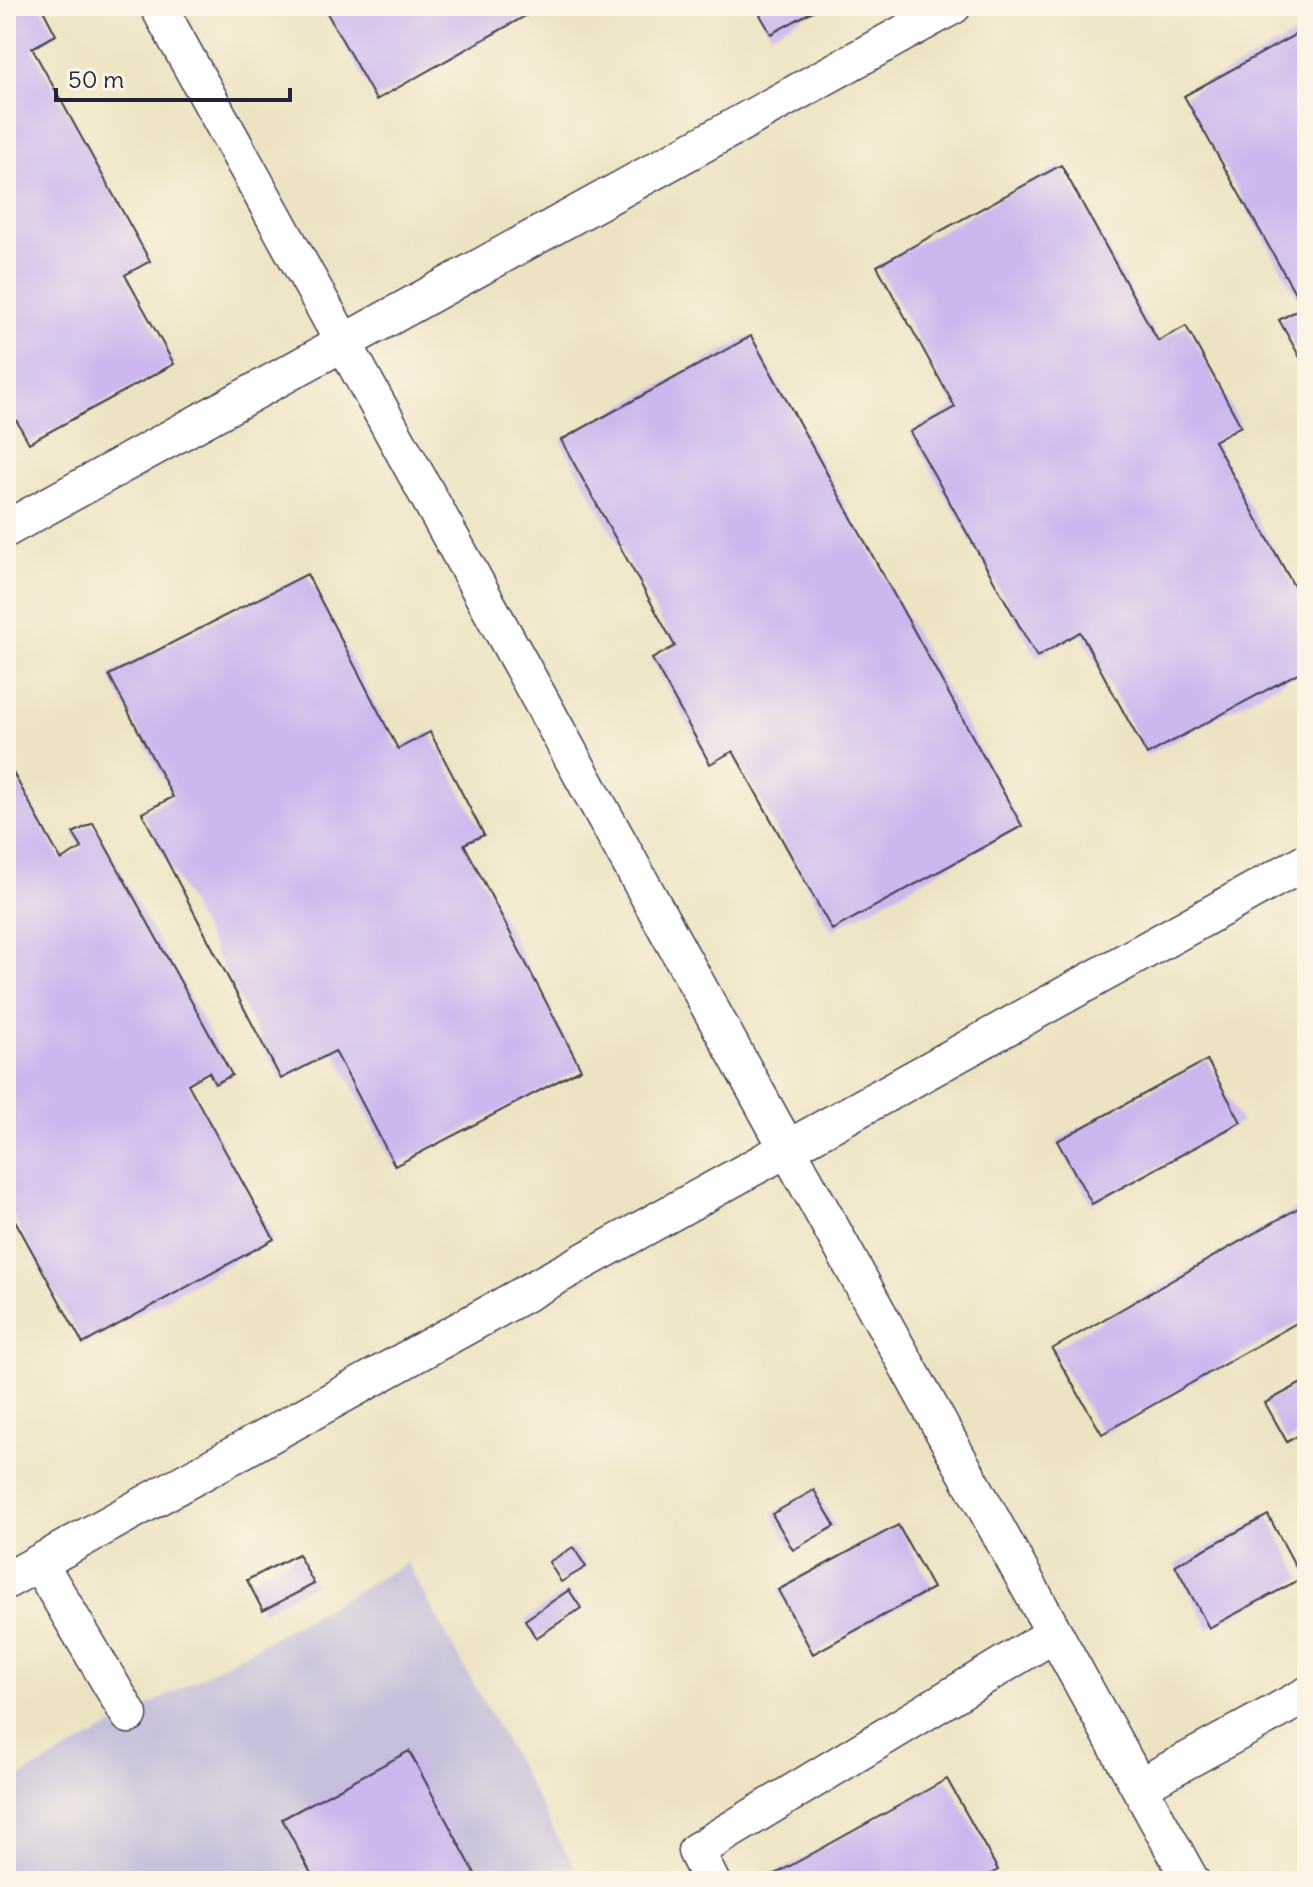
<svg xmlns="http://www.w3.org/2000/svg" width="1313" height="1887" font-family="Delius,sans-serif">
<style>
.industrial{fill:#c6c0da}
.building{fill:#ccb7ee}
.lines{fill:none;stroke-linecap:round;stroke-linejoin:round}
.minor-casing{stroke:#403f4f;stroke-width:39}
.minor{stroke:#fff;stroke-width:36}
</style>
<rect width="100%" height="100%" fill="#fcf5e5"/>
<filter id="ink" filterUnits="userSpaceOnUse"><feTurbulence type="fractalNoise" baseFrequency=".0125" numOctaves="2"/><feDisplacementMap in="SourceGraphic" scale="16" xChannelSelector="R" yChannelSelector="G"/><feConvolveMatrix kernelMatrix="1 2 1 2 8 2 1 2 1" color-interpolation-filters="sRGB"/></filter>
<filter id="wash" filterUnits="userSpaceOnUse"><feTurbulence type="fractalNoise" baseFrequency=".006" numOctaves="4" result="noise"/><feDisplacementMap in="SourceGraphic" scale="32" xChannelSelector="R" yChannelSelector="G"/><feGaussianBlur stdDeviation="1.8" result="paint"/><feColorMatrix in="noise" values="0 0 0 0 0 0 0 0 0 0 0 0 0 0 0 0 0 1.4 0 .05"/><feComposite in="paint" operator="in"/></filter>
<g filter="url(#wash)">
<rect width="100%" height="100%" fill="#ede3c3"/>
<path class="industrial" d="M407,1563L582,1881H6V1785Z"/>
<g id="blocks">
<g class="building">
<path d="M6,6H41L56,35L32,48L150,261L125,275L174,364L29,443L6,402Z"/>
<path d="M323,6H543L376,100Z"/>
<path d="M755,6H822L771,34Z"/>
<path d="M1307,28V370L1279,320L1303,307L1184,96Z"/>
<path d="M1061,165L1158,341L1186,326L1241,426L1214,441L1307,610V668L1147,755L1080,632L1037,657L910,432L955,407L877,266Z"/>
<path d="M751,336L1022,826L832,930L733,751L710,764L652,659L675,646L561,440Z"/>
<path d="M307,574L398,749L430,732L484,835L464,844L581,1069L395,1166L335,1051L281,1079L142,813L173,797L109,675Z"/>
<path d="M6,760L61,860L82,848L73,833L93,823L232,1075L215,1084L209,1072L188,1084L274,1239L83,1344L6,1204Z"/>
<path d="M1207,1060L1241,1122L1092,1204L1057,1141Z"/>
<path d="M1307,1203V1317L1102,1434L1052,1349Z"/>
<path d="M1307,1380V1430L1287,1442L1265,1403Z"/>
<path d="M814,1490L835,1526L793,1550L772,1514Z"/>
<path d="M1268,1515L1302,1578L1209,1628L1175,1565Z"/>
<path d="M898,1525L933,1588L813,1654L778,1590Z"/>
<path d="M573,1547L586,1567L561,1582L549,1562Z"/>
<path d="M298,1554L314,1584L263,1611L247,1580Z"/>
<path d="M569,1590L581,1608L536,1638L525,1620Z"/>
<path d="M409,1751L479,1881H315L282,1819Z"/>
<path d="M947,1779L998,1870L979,1881H763Z"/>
</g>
</g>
</g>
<g filter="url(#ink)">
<use href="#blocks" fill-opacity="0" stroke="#403f4f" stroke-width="2"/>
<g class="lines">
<defs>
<g id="minor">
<path d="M158,6L1191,1881"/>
<path d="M6,529L953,6"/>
<path d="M39,1563L129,1715"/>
<path d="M6,1581L1307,861"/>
<path d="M1140,1786L1307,1695"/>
<path d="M711,1881L696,1851L1054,1634"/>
</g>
</defs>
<use href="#minor" class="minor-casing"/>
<use href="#minor" class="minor"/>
</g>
</g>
<rect width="1313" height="1887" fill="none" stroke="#fcf5e5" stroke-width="32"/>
<path d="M56 88v12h234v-12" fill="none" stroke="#22223b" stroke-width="4"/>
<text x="68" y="88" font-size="24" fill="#22223b" stroke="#fcf5e5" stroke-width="6" paint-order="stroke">50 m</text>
</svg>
